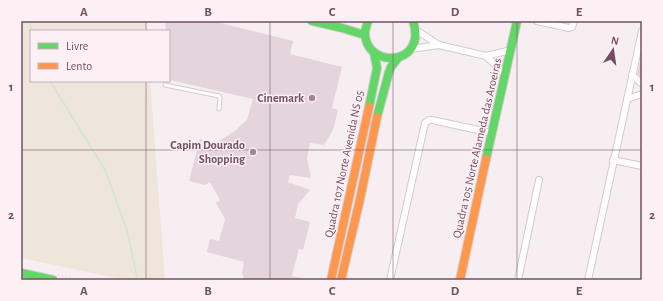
<svg xmlns="http://www.w3.org/2000/svg" width="663" height="301" font-family="'Alegreya Sans',sans-serif">
<style>
.green{fill:#eee5db}
.lines{fill:none;stroke-linecap:round;stroke-linejoin:round}
.stream{stroke:#d0e6d4;stroke-width:1.5}
.building{fill:#e3d5db}
.lane-casing{stroke:#d3cace;stroke-width:5}
.street-casing{stroke:#d3cace;stroke-width:8}
.fast-casing{stroke:#d6cbd0;stroke-width:10}
.slow-casing{stroke:#d6cbd0;stroke-width:10}
.path{stroke:#d6cdd2;stroke-width:1;stroke-dasharray:1 3;stroke-linecap:butt}
.lane{stroke:#fefcfd;stroke-width:3}
.street{stroke:#fefcfd;stroke-width:6}
.fast{stroke:#63d668;stroke-width:8}
.slow{stroke:#ff974d;stroke-width:8}
.grid{fill:none;stroke:#725063;stroke-width:1;stroke-opacity:0.55}
.poi-dot{fill:#a08794;stroke:#fdf0f4;stroke-width:1.5}
.labels{text-anchor:middle;dominant-baseline:central;stroke-width:3;stroke-linejoin:round;paint-order:stroke}
.poi-label{font-size:12px;font-weight:bold;fill:#725063;stroke:#fdf0f4;text-anchor:end}
.street-label{font-size:12px;fill:#725063;stroke:#fdf0f4}
.neatline{fill:none;stroke:#725063;stroke-width:1.5}
.grid-label{font-size:13px;text-anchor:middle;font-weight:bold;fill:#725063}
</style>
<rect width="100%" height="100%" fill="#f6eef0"/>
<path class="green" d="M21,21H146V31H31V81H150L165,280H126L21,258Z"/>
<g class="lines">
<g class="stream">
<path d="M29,21L32,31"/>
<path d="M50,81L105,170L127,230L137,277L136,280"/>
</g>
</g>
<g class="building">
<path d="M165,21H212L293,41L290,54L342,67L332,108L338,110L333,130L324,145L310,143L307,158L311,178L290,175L288,182L310,190L298,204L295,218L310,222L303,250L299,249L292,276L301,278L300,280H245L242,274L244,262L207,252L210,239L219,241L225,219L216,203L220,200L210,182L205,185L189,181L200,139L216,143L236,130L247,120L253,99L170,80L169,31H166Z"/>
<path d="M642,52V78L637,74Z"/>
</g>
<g class="lines">
<defs>
<path id="lane" d="M165,85L219,96L220,98L219,109"/>
<g id="street">
<path d="M537,21L569,28L572,27L574,21"/>
<path d="M416,30L439,45L486,56L511,50"/>
<path d="M411,49L439,45"/>
<path d="M486,56L505,74"/>
<path d="M632,75L642,84"/>
<path d="M627,99L642,94"/>
<path d="M613,160L642,166"/>
<path d="M390,280L425,123L429,120H432L492,133"/>
<path d="M518,280L539,180"/>
<path d="M588,280L642,31"/>
</g>
<g id="fast">
<path d="M312,21L342,28L365,35"/>
<path d="M368,21C367,25 365,29 365,33C366,70 428,66 413,21"/>
<path d="M369,107L377,68L374,53"/>
<path d="M377,117L389,72L391,67L398,58"/>
<path d="M486,159L517,21"/>
<path d="M21,273L53,280"/>
</g>
<g id="slow">
<path d="M331,280L369,107"/>
<path d="M341,280L360,199L377,117"/>
<path d="M460,280L486,159"/>
</g>
</defs>
<use href="#lane" class="lane-casing"/>
<use href="#street" class="street-casing"/>
<use href="#fast" class="fast-casing"/>
<use href="#slow" class="slow-casing"/>
<path class="path" d="M58,275L81,280"/>
<use href="#lane" class="lane"/>
<use href="#street" class="street"/>
<use href="#fast" class="fast"/>
<use href="#slow" class="slow"/>
</g>
<path class="grid" d="M146,21V31M270,21V280M393,21V280M517,21V280M146,81V280M21,150H642"/>
<g class="poi-dot">
<circle cx="312" cy="98" r="4"/>
<circle cx="253" cy="152" r="4"/>
</g>
<g class="labels">
<g class="poi-label">
<text x="304" y="98">Cinemark</text>
<text x="245" y="145">Capim Dourado<tspan x="245" dy="14">Shopping</tspan></text>
</g>
<g class="street-label">
<text transform="translate(477 148) rotate(-77)">Quadra 105 Norte Alameda das Aroeiras</text>
<text transform="translate(344 164) rotate(-78)">Quadra 107 Norte Avenida NS 05</text>
</g>
</g>
<rect width="663" height="301" fill="none" stroke="#fdf0f4" stroke-width="44"/>
<rect x="30" y="30" width="140" height="52" fill="#fdf0f4" stroke="#c5b0ba"/>
<rect x="38" y="43" width="20" height="6" fill="#63d668" stroke="#c5b0ba"/>
<text x="66" y="50" font-size="12" fill="#725063">Livre</text>
<rect x="38" y="63" width="20" height="6" fill="#ff974d" stroke="#c5b0ba"/>
<text x="66" y="70" font-size="12" fill="#725063">Lento</text>
<g transform="translate(613 50) rotate(13)" stroke="#fdf0f4" stroke-width="3" paint-order="stroke">
<path d="M0-3L7 15L0 10L-7 15Z" fill="#725063"/>
<text y="-6" font-size="11" font-weight="bold" text-anchor="middle" fill="#725063">N</text>
</g>
<rect x="22" y="22" width="619" height="257" class="neatline"/>
<g class="grid-label">
<text x="84" y="16">A</text>
<text x="208" y="16">B</text>
<text x="332" y="16">C</text>
<text x="455" y="16">D</text>
<text x="579" y="16">E</text>
<text x="11" y="91">1</text>
<text x="652" y="91">1</text>
<text x="11" y="219">2</text>
<text x="652" y="219">2</text>
<text x="84" y="295">A</text>
<text x="208" y="295">B</text>
<text x="332" y="295">C</text>
<text x="455" y="295">D</text>
<text x="579" y="295">E</text>
</g>
</svg>
